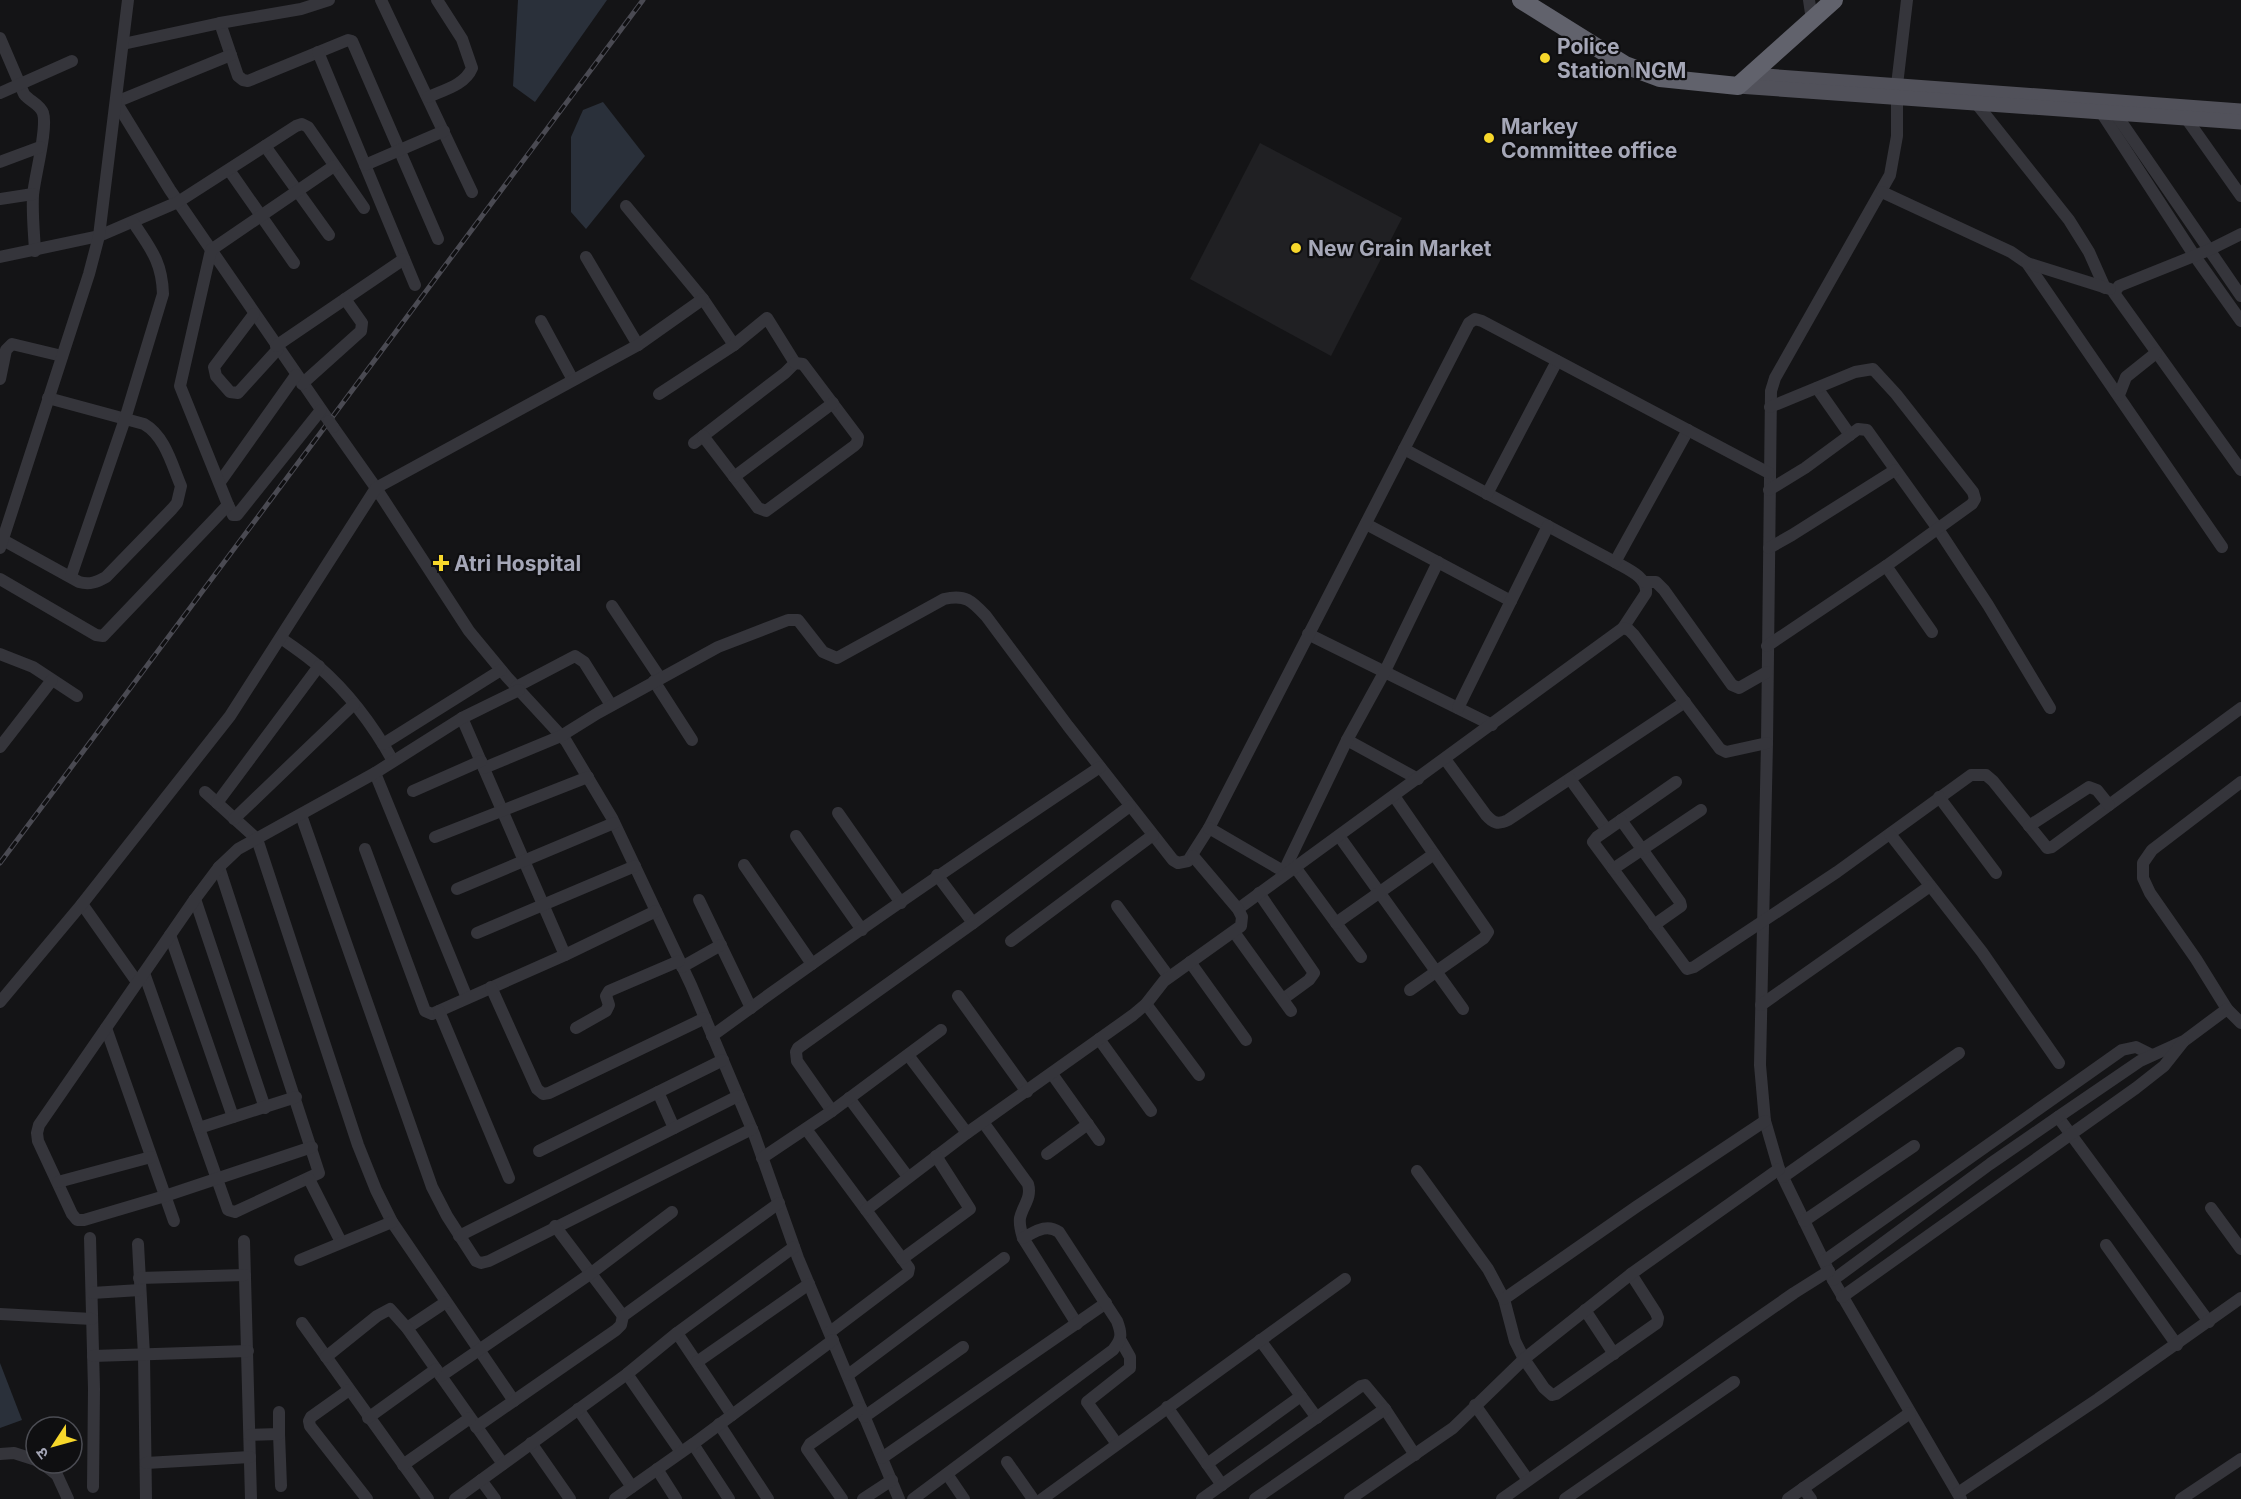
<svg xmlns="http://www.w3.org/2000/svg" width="2241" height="1499" font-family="Inter,'Noto Sans Devanagari',sans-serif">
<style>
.built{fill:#202023}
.water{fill:#2a303a}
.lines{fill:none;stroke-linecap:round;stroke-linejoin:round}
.minor{stroke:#35353b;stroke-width:12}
.major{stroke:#51515a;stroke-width:15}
.highway{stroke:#61626c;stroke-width:18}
.rail-casing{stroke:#4a4a52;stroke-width:5}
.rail{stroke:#0f0f11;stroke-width:3;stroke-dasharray:9;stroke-linecap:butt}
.minor-bridge{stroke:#35353b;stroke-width:12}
.poi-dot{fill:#f7d72b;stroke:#0f0f11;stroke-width:2}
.labels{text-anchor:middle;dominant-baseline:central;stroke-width:4.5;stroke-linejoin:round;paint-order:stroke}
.poi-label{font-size:21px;font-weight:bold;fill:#a5a7b7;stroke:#0f0f11;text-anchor:start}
</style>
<rect width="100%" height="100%" fill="#141416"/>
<path class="built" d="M1260,143L1402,218L1331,356L1190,279Z"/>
<g class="water">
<path d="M518,0H607L535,102L513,86Z"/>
<path d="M603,102L645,156L586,229L571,212V137L583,110Z"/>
<path d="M0,1363L22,1420L0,1428Z"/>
</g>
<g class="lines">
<g class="minor">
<path d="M381,0L472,192"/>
<path d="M1809,0L1812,20"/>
<path d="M1907,0L1897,85V136L1890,175L1775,378L1771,391L1767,743L1760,1065L1765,1121L1779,1169L1833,1280L1961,1499"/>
<path d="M220,23L238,76L243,80L248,81L348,40L352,41L438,239"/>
<path d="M0,38L24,94C29,101 40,104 43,113C48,128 35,175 33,195C32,214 34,232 35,251"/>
<path d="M123,44L220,23L301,9L329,0"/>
<path d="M318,52L415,285"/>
<path d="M231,55L116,102L170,190L329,421"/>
<path d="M0,93L72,61"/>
<path d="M428,97C444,90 465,85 472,68L462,39L437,0"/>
<path d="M1976,103L2069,220L2089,252L2105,288"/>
<path d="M2101,112L2194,255L2241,321"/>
<path d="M2115,113L2241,296"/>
<path d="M2186,118L2241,196"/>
<path d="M265,146L329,235"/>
<path d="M0,162L40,147"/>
<path d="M365,165L444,131"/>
<path d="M229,170L294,263"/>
<path d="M1882,192L2011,252L2027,263L2222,547"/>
<path d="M0,199L33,194"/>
<path d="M626,206L703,299L734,345"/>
<path d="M2241,234L2209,250L2119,286L2114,293L2241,470"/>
<path d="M0,257L99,236L178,202L296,126L302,124L308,127L364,208"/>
<path d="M586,257L638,345"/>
<path d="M2027,263L2110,289"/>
<path d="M254,314L214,367L216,376L230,392L238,393L278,349"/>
<path d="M541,321L573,380"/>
<path d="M276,346L404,259"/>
<path d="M0,379L6,350L12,344L62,356"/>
<path d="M302,384L361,331L362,323L345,299"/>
<path d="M1817,388L1850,435"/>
<path d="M659,394L734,345L767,318L795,363L785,373L694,443"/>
<path d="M2119,395L2126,377L2156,353"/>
<path d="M333,427L376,488L469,631L507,677L566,741L612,818L691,985L754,1134L798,1258L899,1499"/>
<path d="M703,436L758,508L766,511L854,446L857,443L858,437L803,364L795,363"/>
<path d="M1404,449L1615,562C1627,569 1648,577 1646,593L1623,628"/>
<path d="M734,477L833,403"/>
<path d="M220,482L296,375"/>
<path d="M1769,490L1805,468L1858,429L1867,430L1938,529L1988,605L2050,708"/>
<path d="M1487,494L1557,361"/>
<path d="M228,505L233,515H237L321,410"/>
<path d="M1366,524L1511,601"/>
<path d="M3,540L79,582C90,585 97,582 106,577L172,509L177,503L181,486C172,465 165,436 144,424L48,398"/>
<path d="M0,548L89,274L99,236L128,0"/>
<path d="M1769,548L1792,535L1895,470"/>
<path d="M1615,562L1688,430"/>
<path d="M1886,566L1932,632"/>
<path d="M71,576L125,419L163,294C162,261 150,248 133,222"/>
<path d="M0,579L96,635L103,636L228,505L180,386L211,250L334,166"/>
<path d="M1644,582H1656L1664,590L1732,685L1739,688L1767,672"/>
<path d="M612,606L660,678"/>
<path d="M1308,634L1492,725"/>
<path d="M281,638C293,647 307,656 318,666C348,692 374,727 393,761"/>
<path d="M1767,646L1886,566L1972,504L1975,499L1973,492L1896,394L1873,369L1855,372L1770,407"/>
<path d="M0,654L33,667L77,696"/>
<path d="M654,681L692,740"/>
<path d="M516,687L575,656L584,662L611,705"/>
<path d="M1458,708L1548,526"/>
<path d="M462,718L565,955"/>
<path d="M1347,740L1418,779"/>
<path d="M383,744L501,670"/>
<path d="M0,747L52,680"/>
<path d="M1445,759L1486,815C1493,823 1498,825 1508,820L1685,702"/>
<path d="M484,768L561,736L598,713L718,647L788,620H798L823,652L837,658L944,599C966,594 972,601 986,616L1068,726L1173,860L1178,863L1188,861L1209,828L1469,323L1475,319L1482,321L1769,473"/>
<path d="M375,773L467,998"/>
<path d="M1570,779L1607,830"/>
<path d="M1676,782L1597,837L1593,842L1687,969L1694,967L1837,872L1971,775H1986L1993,781L2044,844L2047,848L2052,847L2241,708"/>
<path d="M413,791L481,761"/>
<path d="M205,792L257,839L358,1145L376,1190L392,1222L514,1401"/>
<path d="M1394,796L1488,932L1484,938L1410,990"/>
<path d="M1939,797L1996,873"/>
<path d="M217,803L319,666"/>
<path d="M838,813L901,903"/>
<path d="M301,815L432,1187L447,1216L476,1261L481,1263L489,1261L752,1129"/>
<path d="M234,819L354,704"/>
<path d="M1621,820L1680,902L1681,906L1654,925"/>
<path d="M2029,826L2089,787L2097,790L2109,805"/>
<path d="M1209,828L1283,871"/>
<path d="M1890,834L1982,952L2059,1063"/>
<path d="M796,836L862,930"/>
<path d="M1339,836L1463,1009"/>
<path d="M435,837L588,777"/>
<path d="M365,849L425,1011L432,1014L565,955L656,911"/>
<path d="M744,865L812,964"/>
<path d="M1295,867L1361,957"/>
<path d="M1613,869L1701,810"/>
<path d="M937,875L973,923"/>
<path d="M1281,877L1347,740L1385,671L1438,562"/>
<path d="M457,889L614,823"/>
<path d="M1259,893L1314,973L1309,980L1283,999"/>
<path d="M195,899L265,1108"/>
<path d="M699,900L751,1008"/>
<path d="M82,904L137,982"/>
<path d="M1117,906L1169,977"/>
<path d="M1238,909L1623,628L1629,630L1634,635L1720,749L1726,752L1767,743"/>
<path d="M1336,923L1434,854"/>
<path d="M1234,932L1291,1011"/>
<path d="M477,933L635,866"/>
<path d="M170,935L233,1117"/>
<path d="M1011,941L1153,835"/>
<path d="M1190,962L1246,1040"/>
<path d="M682,967L721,945"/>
<path d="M144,973L228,1210L235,1212L319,1173L219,867"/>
<path d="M491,987L537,1089L543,1094L549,1093L705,1018"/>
<path d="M958,996L1027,1092"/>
<path d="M0,1002L82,904L230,716L376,488L638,345L703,299"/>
<path d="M1146,1004L1199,1075"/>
<path d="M1761,1005L1930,886"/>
<path d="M2227,1009L2196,959L2150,893L2143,878V863L2152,850L2241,782"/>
<path d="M439,1011L509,1178"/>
<path d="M106,1028L174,1221"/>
<path d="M576,1028L606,1011L609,1005L606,996L609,991L679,961"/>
<path d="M712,1036C839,943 969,854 1100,767"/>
<path d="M1099,1039L1151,1111"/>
<path d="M908,1055L967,1133"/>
<path d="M1052,1074L1099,1140"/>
<path d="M658,1092L674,1128"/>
<path d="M849,1098L908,1177"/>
<path d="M832,1111L797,1061L796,1052L798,1048L973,923L1130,806"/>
<path d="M2058,1117L2209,1322"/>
<path d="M983,1122L1028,1184C1032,1198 1023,1205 1020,1218C1019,1225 1021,1231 1023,1238L1077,1324"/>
<path d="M199,1128L296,1097"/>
<path d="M806,1129L909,1268L908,1273L830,1332"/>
<path d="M312,1147L165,1196L84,1220H77L72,1214L38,1141L37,1133L39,1125L195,899L219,867L238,849L375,773L462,718L519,690"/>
<path d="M539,1151L723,1060"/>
<path d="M1047,1154L1088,1124"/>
<path d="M762,1158L832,1111L941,1030"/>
<path d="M1417,1171L1488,1269L1504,1299L1515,1341L1524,1359L1544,1388L1552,1395L1556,1394L1657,1323L1658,1318L1656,1313L1631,1274"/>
<path d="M1783,1177L1959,1053"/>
<path d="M309,1179L341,1242"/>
<path d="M58,1182L151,1157"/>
<path d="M2211,1208L2241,1249"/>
<path d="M866,1210L967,1133L1133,1015L1146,1004L1164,981L1241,926L1242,917L1238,909L1193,856"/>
<path d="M1804,1221L1914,1146"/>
<path d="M555,1226L623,1316"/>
<path d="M459,1236L738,1096"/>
<path d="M90,1238L94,1389L93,1487"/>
<path d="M244,1241L251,1499"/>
<path d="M138,1244L144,1355L146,1499"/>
<path d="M2106,1245L2177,1345"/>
<path d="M902,1259L970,1209L936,1156"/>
<path d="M300,1260L392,1222"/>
<path d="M1824,1261L2122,1050L2136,1047L2152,1055"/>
<path d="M139,1278L245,1275"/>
<path d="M1833,1280L1990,1164L2058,1117L2140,1061L2184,1041L2227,1009L2241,1023"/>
<path d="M92,1293L140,1290"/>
<path d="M1842,1297L2136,1088L2164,1066L2183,1042"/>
<path d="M1504,1299L1636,1207L1765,1121"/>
<path d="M1585,1310L1614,1354"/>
<path d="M0,1314L92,1319"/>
<path d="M302,1323L428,1499"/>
<path d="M407,1328L446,1302"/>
<path d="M677,1333L732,1415"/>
<path d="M1260,1340L1317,1418"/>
<path d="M93,1356L248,1351"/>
<path d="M326,1357L377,1316L390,1309L407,1328L503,1464"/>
<path d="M697,1362L809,1284"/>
<path d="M627,1374L681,1452"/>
<path d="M848,1375L1004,1258"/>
<path d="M441,1376L590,1274L672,1212"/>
<path d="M349,1390L311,1417L309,1421L310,1426L367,1499"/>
<path d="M1475,1405L1528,1480"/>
<path d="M1167,1407L1222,1485"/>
<path d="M578,1409L632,1487"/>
<path d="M864,1417L963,1347"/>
<path d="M368,1418L436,1369"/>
<path d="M719,1424L768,1499"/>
<path d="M476,1427L616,1330L621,1325L623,1316L779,1203"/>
<path d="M279,1434L281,1486"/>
<path d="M250,1435L279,1434V1412"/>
<path d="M531,1443L570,1499"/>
<path d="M693,1444L729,1499"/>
<path d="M1117,1444L1087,1402L1130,1368V1357L1121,1341"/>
<path d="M0,1454L14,1453L36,1460"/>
<path d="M882,1458L1106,1303"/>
<path d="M1007,1462L1033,1499"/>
<path d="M42,1463L57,1475L68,1499"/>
<path d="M146,1463L250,1457"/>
<path d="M1207,1464L1301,1396"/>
<path d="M403,1465L470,1418"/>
<path d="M657,1469L676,1499"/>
<path d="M947,1474L964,1499"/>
<path d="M481,1480L495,1499"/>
<path d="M1803,1488L1811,1499"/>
<path d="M1958,1493L2098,1399L2241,1298"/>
<path d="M455,1499L627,1374L677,1333L794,1247"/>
<path d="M615,1499L693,1444L833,1340"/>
<path d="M842,1499L807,1449L810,1444L861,1408"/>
<path d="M863,1499L892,1480"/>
<path d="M913,1499L1113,1350C1122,1339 1122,1334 1117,1321L1059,1232C1046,1223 1035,1232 1023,1238"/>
<path d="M1042,1499L1345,1279"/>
<path d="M1202,1499L1361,1386L1365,1385L1385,1409L1415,1455"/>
<path d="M1255,1499L1385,1409"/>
<path d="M1350,1499L1453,1428L1524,1359L1631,1274L1779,1169"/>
<path d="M1502,1499L1725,1341L1794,1293L1829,1271"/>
<path d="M1565,1499L1734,1382"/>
<path d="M1788,1499L1910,1413"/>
<path d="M2181,1499L2241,1459"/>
</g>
<g class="major">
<path d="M1752,75L2241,111"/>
<path d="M1738,86L2241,122"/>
</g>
<path class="highway" d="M1521,0L1625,65L1660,78L1738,86L1834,0"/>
<defs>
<path id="rail" d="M0,863L643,0"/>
</defs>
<use href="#rail" class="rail-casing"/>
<use href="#rail" class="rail"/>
<path class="minor-bridge" d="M329,421L333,427"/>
</g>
<g class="poi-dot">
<circle cx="1545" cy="58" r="6"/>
<circle cx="1489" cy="138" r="6"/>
<circle cx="1296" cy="248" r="6"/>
<path d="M438 554h6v6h6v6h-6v6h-6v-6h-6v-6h6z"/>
</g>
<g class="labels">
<g class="poi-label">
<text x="1557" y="46">Police<tspan x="1557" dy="24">Station NGM</tspan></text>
<text x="1501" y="126">Markey<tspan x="1501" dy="24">Committee office</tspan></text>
<text x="1308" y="248">New Grain Market</text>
<text x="454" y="563">Atri Hospital</text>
</g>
</g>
<g transform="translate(54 1445) rotate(234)"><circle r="28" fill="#0f0f11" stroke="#4b4c53" stroke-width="1.5"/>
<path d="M0-4.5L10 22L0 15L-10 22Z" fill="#f7d72b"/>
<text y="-9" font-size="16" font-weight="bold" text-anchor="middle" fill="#a5a7b7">उ</text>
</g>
</svg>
